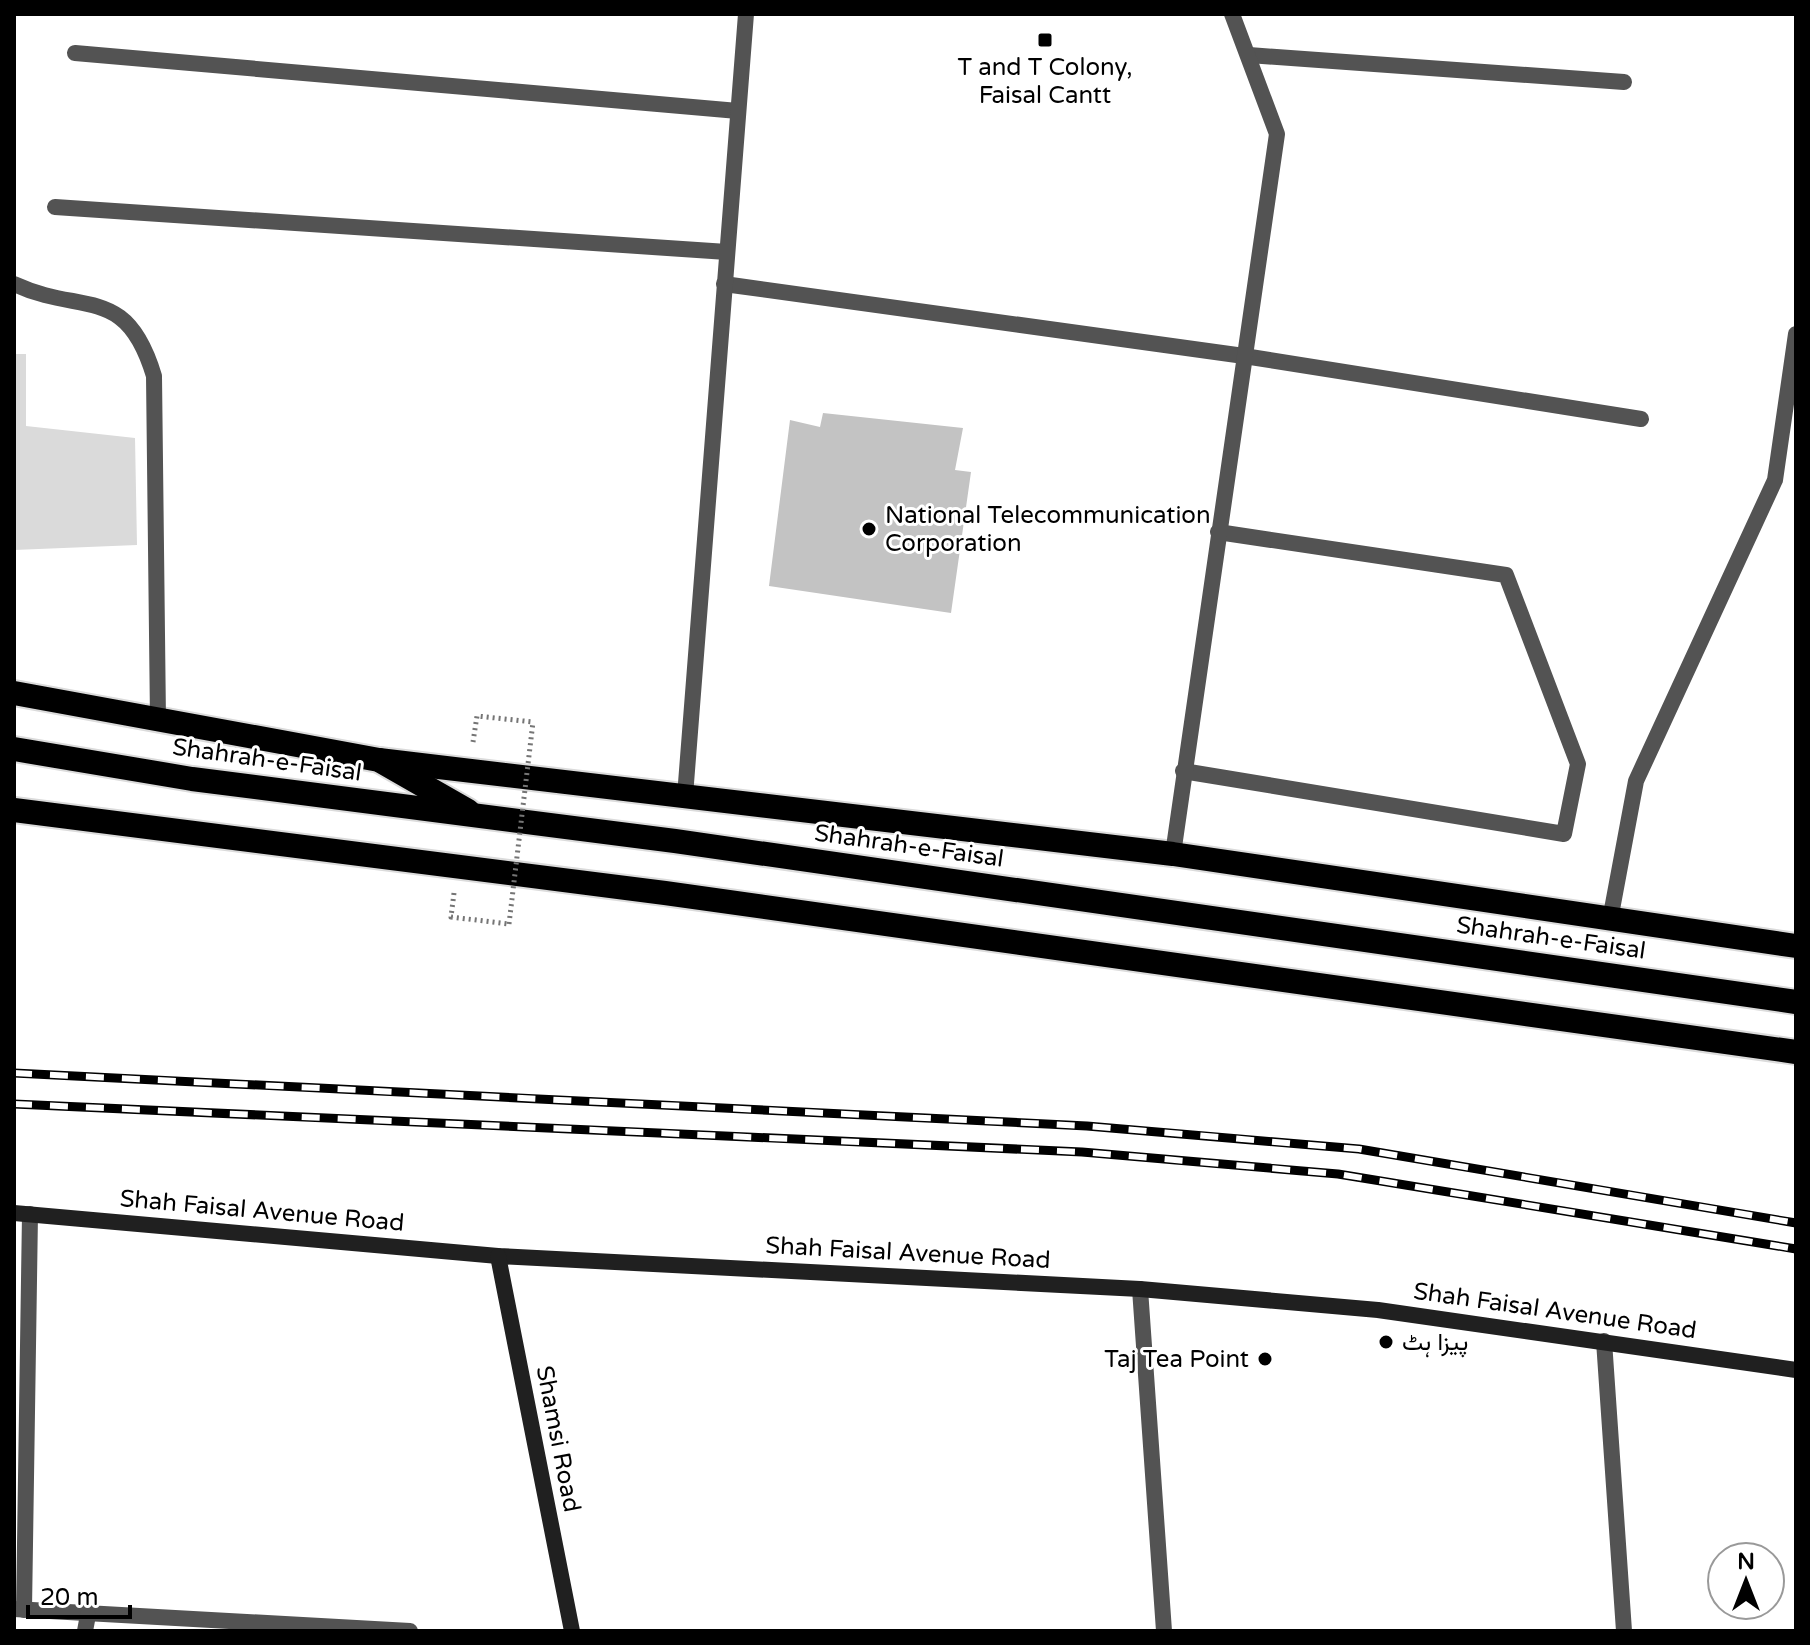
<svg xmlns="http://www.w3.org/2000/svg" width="1810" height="1645" font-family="'Varela Round',Vazirmatn,sans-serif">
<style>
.green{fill:#dadada}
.building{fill:#c3c3c3}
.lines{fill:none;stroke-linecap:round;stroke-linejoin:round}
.highway-casing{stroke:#dbdbdb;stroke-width:28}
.path{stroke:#757575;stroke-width:5;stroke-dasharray:2 4;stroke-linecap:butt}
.street{stroke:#535353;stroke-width:16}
.secondary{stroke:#202020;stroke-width:16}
.highway{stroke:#000;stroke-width:24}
.rail-casing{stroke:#000;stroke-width:9}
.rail{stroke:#fff;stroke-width:6;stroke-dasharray:18;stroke-linecap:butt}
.path-bridge{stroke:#757575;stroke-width:5;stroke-dasharray:2 4;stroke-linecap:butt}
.poi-dot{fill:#000;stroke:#fff;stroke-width:3}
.labels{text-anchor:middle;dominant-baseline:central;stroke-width:6;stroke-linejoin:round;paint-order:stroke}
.poi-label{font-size:24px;fill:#000;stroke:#fff;text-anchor:start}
.street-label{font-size:24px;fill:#000;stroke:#fff}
</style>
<rect width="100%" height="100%" fill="#fff"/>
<path class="green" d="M14,354H26V426L135,438L137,545L14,550Z"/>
<path class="building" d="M823,413L963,428L955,470L971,472L951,613L769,586L790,420L820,427Z"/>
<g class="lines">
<defs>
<g id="highway">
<path d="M14,693L379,760L468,811"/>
<path d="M14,749L192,779L675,841L1796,1002"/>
<path d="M379,760L1173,854L1796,946"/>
<path d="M14,810L665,893L1796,1052"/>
</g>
</defs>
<use href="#highway" class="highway-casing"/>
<g class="path">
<path d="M473,742L477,716L533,722"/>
<path d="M454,893L451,917L509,924"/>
</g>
<g class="street">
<path d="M75,53L738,111"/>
<path d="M1249,55L1624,82"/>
<path d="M55,207L727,252"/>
<path d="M14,284C83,316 126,283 154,376L158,720"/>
<path d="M724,284L1244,356L1641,419"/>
<path d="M1183,771L1564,834L1578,764L1506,575L1218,532"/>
<path d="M685,796L746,14"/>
<path d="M1173,854L1277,134L1232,14"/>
<path d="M1610,920L1636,781L1775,480L1796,334"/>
<path d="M1140,1289L1164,1631"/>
<path d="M1604,1341L1624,1631"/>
<path d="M14,1609L410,1631"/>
<path d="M24,1610L30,1214"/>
<path d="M85,1631L88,1615"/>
</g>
<g class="secondary">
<path d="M14,1213L498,1256L1140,1289L1378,1310L1796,1370"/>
<path d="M498,1256L572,1631"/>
</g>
<use href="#highway" class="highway"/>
<defs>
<g id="rail">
<path d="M14,1073L1087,1126L1359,1149L1796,1223"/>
<path d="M14,1104L1082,1152L1338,1174L1796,1249"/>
</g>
</defs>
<use href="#rail" class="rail-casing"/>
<use href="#rail" class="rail"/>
<path class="path-bridge" d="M509,924L533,722"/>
</g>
<g class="poi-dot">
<rect x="1037" y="32" width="16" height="16" rx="4"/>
<circle cx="869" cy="529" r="8"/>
<circle cx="1386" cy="1342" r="8"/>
<circle cx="1265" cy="1359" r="8"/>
</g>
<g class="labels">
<g class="poi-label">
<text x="1045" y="67" text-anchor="middle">T and T Colony,<tspan x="1045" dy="28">Faisal Cantt</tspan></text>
<text x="885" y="515">National Telecommunication<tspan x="885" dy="28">Corporation</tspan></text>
<text x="1402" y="1342">پیزا ہٹ</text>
<text x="1249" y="1359" text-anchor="end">Taj Tea Point</text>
</g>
<g class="street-label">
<text transform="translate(267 760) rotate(8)">Shahrah-e-Faisal</text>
<text transform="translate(909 846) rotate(8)">Shahrah-e-Faisal</text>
<text transform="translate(1551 938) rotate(8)">Shahrah-e-Faisal</text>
<text transform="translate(262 1211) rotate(5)">Shah Faisal Avenue Road</text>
<text transform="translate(908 1253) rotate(3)">Shah Faisal Avenue Road</text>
<text transform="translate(1555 1311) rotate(8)">Shah Faisal Avenue Road</text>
<text transform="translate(558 1439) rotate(79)">Shamsi Road</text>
</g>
</g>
<rect width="1810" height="1645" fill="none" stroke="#000000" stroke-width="32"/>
<g transform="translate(1746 1581)"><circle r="38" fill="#ffffff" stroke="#999999" stroke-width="2"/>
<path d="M0-6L14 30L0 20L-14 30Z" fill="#000000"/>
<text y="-12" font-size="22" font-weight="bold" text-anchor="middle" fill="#000000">N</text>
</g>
<path d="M28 1605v12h102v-12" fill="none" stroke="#000000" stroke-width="4"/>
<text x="40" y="1605" font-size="24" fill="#000000" stroke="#ffffff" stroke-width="6" paint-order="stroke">20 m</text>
</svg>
